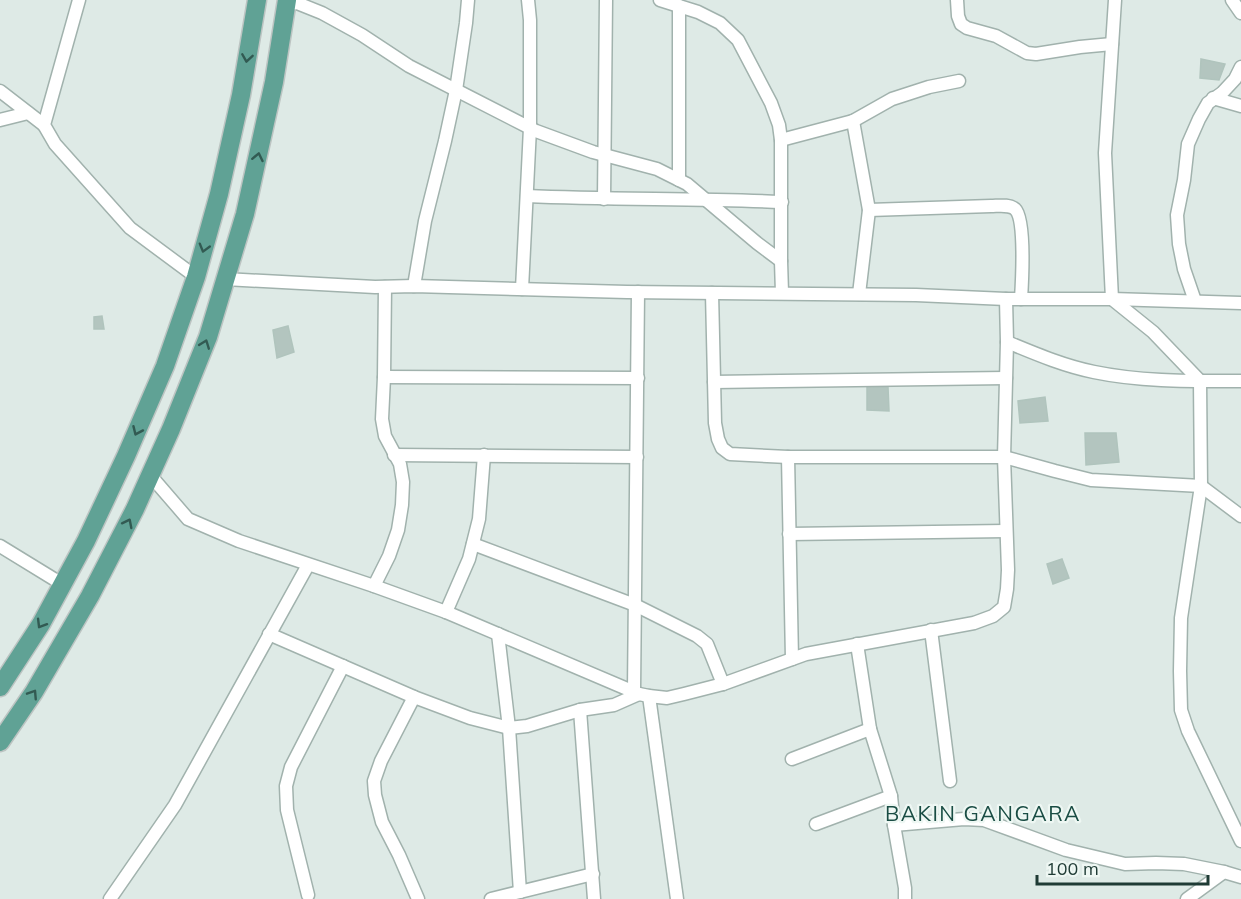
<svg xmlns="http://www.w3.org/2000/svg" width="1241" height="899" font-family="Mulish,sans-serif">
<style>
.building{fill:#b3c5bf;stroke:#b0c4bd;stroke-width:1.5}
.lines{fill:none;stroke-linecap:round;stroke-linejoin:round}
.minor-casing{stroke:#a1b2ad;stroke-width:15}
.primary-casing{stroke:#bcc4c2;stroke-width:21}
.minor{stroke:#fff;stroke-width:12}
.primary{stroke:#60a295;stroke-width:18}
.oneway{stroke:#325a52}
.labels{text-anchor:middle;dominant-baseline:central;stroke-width:4.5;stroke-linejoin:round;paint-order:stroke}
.quarter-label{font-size:21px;letter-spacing:1.5px;fill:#1a4d44;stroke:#eef7f3}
</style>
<rect width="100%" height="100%" fill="#deeae6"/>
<g class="building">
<path d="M1201,59L1225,64L1219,80L1200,78Z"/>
<path d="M102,316L104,329H94V317Z"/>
<path d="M288,326L294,352L277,358L273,330Z"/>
<path d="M867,386L888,387L889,411L867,410Z"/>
<path d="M1045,397L1048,421L1020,423L1018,401Z"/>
<path d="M1085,433H1116L1119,462L1086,465Z"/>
<path d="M1062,559L1069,578L1053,584L1047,564Z"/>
</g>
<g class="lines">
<defs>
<g id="minor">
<path d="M79,0L44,125L55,144L130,228L196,277"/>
<path d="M660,0L698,12L720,23L738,40L771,103L779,125L781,140V261L782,293"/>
<path d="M957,0L958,16L961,24L967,28L996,36L1027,53L1036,54L1080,47L1112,44"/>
<path d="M1115,0L1105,153L1112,299L1153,332L1200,381L1201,486L1181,618L1180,671L1181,710L1188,731L1241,841"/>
<path d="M1232,0L1241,13"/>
<path d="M287,4L297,3L322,13L362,35L409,66L536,131L593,152L657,169L687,184L757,243L781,261"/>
<path d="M679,6V180"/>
<path d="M0,91L44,125"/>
<path d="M1213,98L1241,106"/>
<path d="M0,120L28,113"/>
<path d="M853,121L869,210L859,294"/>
<path d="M781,140L853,121L892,99L929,87L959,81"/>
<path d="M527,196C612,200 697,198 782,202"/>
<path d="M604,199L606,0"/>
<path d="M869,210L991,206C998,206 1009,204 1015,209C1026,219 1022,283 1021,299"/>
<path d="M225,279L375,287L414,286L627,292L916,295L1006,299H1112L1241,303"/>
<path d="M414,286L425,221L445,141L456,90L466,23L468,0"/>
<path d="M522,289L530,128V20L528,0"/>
<path d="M712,293L715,423L718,439L722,448L730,454L788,457H1004L1055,471L1091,480L1201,486L1241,516"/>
<path d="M1195,301L1184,269L1179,244L1177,215L1184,180L1188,144L1199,119L1208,103L1222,93L1235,79L1241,67"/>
<path d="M1007,342C1036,354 1064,366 1094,372C1142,382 1193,381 1241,381"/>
<path d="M384,377L638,378"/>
<path d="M714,382L1006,378"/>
<path d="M394,455L637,457"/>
<path d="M788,457L792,659"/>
<path d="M150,475L188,519L239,541L374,586L446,612L639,694L649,696L667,698L684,694L723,684L806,654L974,623L993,616L1004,607L1007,589L1008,570L1004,457L1007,342L1006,299"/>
<path d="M789,534L1006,531"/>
<path d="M473,544L635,605L697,636L707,644L723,684"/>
<path d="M0,546L62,584"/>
<path d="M374,586L389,556L398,530L402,505L403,482L400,464L385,436L382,419L384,377L385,287"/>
<path d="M446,612L469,559L479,519L484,455"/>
<path d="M931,630L950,781"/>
<path d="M269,634L414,697L470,718L509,728L527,726L580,710L614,705L639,694"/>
<path d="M498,634L509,728L520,892"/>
<path d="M857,644L870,729L891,796L894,825L905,888V899"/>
<path d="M634,691L638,292"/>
<path d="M649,696L677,899"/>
<path d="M414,697L381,761L374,781L375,795L382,822L399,855L418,899"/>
<path d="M580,710L594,899"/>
<path d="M792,759L870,729"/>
<path d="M816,824L891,796"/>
<path d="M894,825L964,819L984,820L1066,850L1125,864L1156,863L1184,864L1224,872L1241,877"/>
<path d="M308,895L287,810L286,786L291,767L343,666"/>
<path d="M110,899L175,805L308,565"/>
<path d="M491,899L593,874"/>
<path d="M1187,899L1224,872"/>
</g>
<g id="primary">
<path d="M0,687L41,624L86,541L126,456L165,366L196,277L219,194L241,95L257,0"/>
<path d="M0,742L34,692L90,596L135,509L171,429L208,337L245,214L274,82L287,0"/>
</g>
</defs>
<use href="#minor" class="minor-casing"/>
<use href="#primary" class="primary-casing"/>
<use href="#minor" class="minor"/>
<use href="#primary" class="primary"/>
</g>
<defs><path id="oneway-chevron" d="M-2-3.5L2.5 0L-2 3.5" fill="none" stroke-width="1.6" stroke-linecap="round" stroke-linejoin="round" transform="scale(1.5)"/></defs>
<g class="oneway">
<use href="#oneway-chevron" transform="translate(247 58) rotate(99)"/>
<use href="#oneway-chevron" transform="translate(258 157) rotate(-78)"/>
<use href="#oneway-chevron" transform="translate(204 248) rotate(106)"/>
<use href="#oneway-chevron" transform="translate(205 344) rotate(-69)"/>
<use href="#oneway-chevron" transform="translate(137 431) rotate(114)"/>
<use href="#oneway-chevron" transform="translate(128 523) rotate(-63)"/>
<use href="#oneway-chevron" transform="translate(41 624) rotate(121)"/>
<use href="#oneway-chevron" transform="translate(33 694) rotate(-57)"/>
</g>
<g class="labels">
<g class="quarter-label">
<text x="983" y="813">BAKIN GANGARA</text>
</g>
</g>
<path d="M1037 875v9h171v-9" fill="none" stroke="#1f3b35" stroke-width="3"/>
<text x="1046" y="875" font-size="18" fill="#1f3b35" stroke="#eef7f3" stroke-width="4.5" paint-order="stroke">100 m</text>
</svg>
